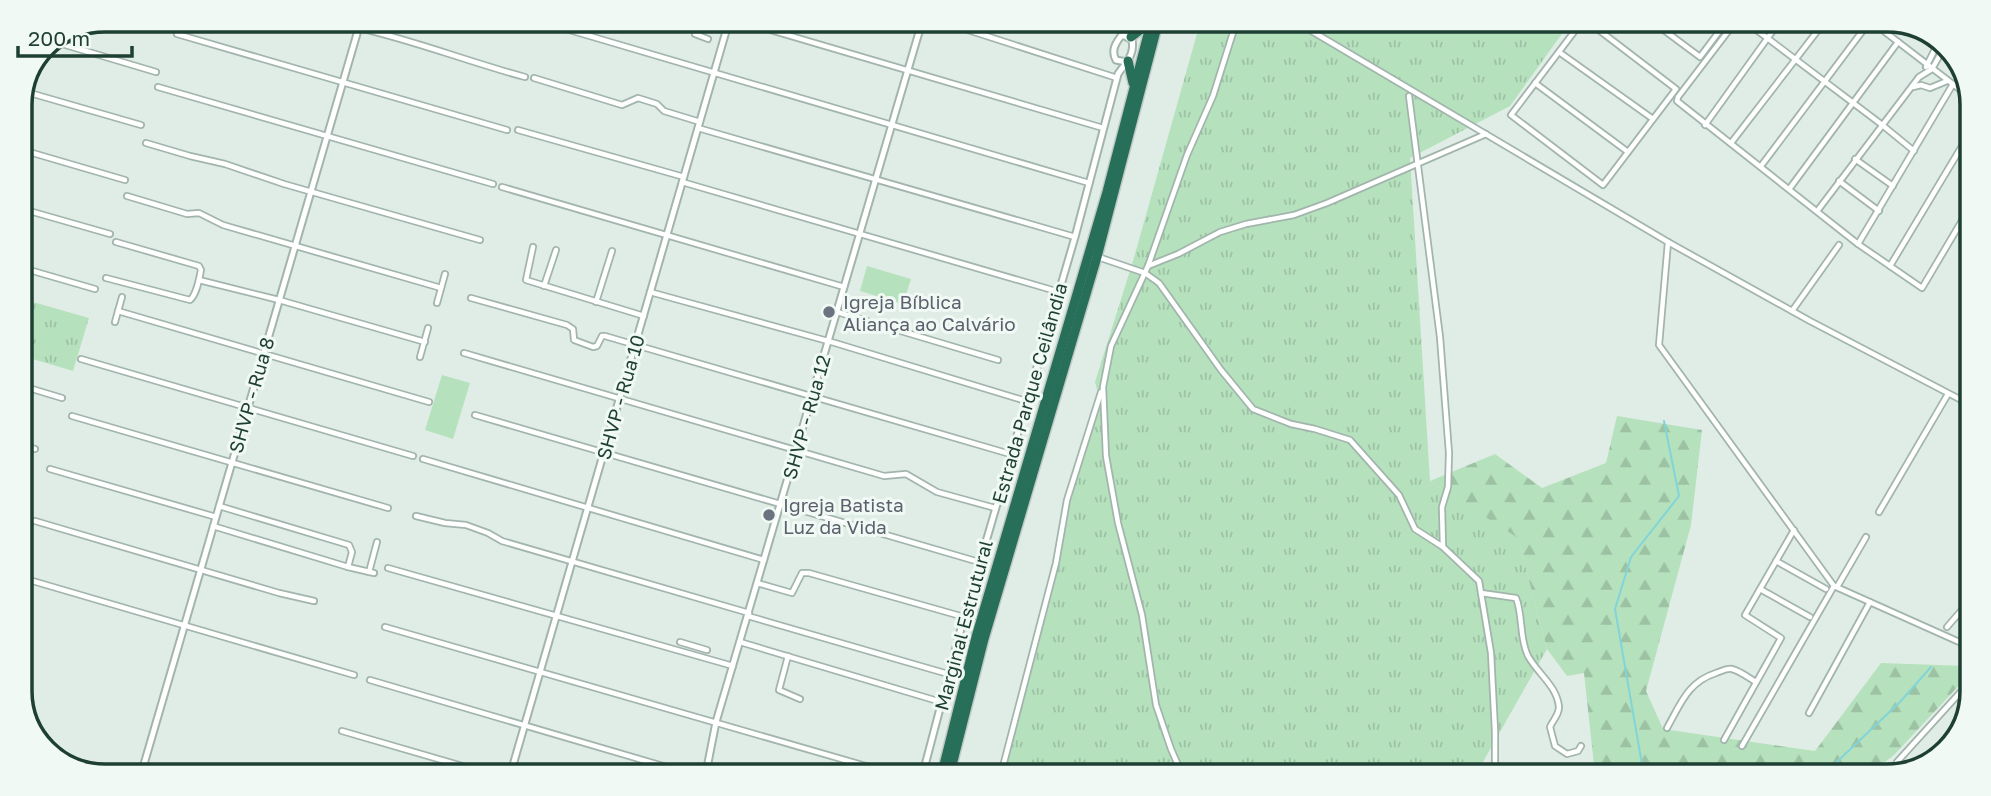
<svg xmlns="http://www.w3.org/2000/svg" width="1991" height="796" font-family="'Golos Text',sans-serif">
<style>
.grass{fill:url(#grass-tufts)}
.forest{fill:url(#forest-firs)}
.pitch{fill:#b6e1bd}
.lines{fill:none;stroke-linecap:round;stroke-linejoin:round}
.stream{stroke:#81d5d9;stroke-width:2}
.minor-casing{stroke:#a2b5ad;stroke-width:8}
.tertiary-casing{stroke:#a2b5ad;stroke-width:9}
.motorway-casing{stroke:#c0c9c6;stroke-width:12}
.minor{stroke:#fff;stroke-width:4.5}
.tertiary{stroke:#fff;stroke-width:5}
.motorway{stroke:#276f58;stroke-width:9}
.worship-dot{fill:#6b7280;stroke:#f1f9f4;stroke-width:2.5}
.labels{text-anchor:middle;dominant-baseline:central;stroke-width:6;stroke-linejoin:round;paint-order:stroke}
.worship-label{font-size:19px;fill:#5b616d;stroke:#f1f9f4;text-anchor:start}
.street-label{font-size:19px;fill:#1e3f33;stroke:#f1f9f4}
.rim{fill:none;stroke:#1e3f33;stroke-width:3.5}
</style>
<defs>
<pattern id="grass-tufts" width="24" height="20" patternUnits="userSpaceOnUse" patternTransform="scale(1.75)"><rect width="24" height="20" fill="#b6e1bd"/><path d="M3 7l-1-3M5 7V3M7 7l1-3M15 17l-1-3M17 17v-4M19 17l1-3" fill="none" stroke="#9cc2a3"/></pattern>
<pattern id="forest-firs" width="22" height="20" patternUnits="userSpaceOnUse" patternTransform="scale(1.75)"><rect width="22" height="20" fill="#b6e1bd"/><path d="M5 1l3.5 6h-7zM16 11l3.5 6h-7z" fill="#9cc2a3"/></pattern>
</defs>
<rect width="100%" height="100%" fill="#e0ede6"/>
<g class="grass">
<path d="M1200,23L1569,24L1510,106L1410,158L1430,481L1518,537L1547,649L1479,769L1472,775L1004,774L1024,686L1059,566L1066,517L1100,401L1095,382L1133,261Z"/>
<path d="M19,298L89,318L73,371L19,355Z"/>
</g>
<path class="forest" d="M1617,416L1702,430L1691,525L1646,691L1663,729L1815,751L1881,663L1966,666V678L1893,756L1864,777L1599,776L1594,765L1584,673L1567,676L1547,649L1518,538L1430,481L1495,454L1542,488L1606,463Z"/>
<g class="pitch">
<path d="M867,266L911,279L903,304L860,291Z"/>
<path d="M442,375L470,383L453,439L425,430Z"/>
</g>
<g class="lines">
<g class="stream">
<path d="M1644,776L1615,609L1631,557L1679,496L1664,421"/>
<path d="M1821,777L1900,702L1931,667"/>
</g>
<defs>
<g id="minor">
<path d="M536,21H538"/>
<path d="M697,21L695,34L708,39"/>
<path d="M740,21L1103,128"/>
<path d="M943,22L1117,78"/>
<path d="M1298,23L1668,242L1810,321L1969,404"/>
<path d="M549,24L1089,183"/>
<path d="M1580,24L1511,115L1603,185L1676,89L1591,24"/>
<path d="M1657,25L1700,57L1724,25"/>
<path d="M1733,25L1678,97L1677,101L1858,244L1922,288L1970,207"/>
<path d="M1750,25L1881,124L1914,151"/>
<path d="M1876,25L1971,98"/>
<path d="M359,28C416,41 469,62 525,77"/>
<path d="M177,34L507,130"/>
<path d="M52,41L156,72"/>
<path d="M1559,52L1653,119"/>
<path d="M1926,67L1939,41"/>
<path d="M534,78L622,105L638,98L657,104L664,111L700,122"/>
<path d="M1535,83L1628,152"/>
<path d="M158,87L493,184"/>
<path d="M1913,87L1921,85L1930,88L1947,81"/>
<path d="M23,91L141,125"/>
<path d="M1409,96L1440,337L1449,453L1448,487L1442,507L1443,547"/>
<path d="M1705,125L1777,25"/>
<path d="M698,128L1075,237"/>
<path d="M518,130L684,177"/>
<path d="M146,143L190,156L225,164L284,184L480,240"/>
<path d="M1731,143L1822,25"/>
<path d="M19,149L125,180"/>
<path d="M1855,159L1893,186"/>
<path d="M1761,166L1867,25"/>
<path d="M1839,181L1879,211"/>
<path d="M682,182L1059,292"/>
<path d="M502,187L844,287"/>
<path d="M1790,188L1898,42"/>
<path d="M127,196L187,214L199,213L223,225L441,288"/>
<path d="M19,208L110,234"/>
<path d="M1818,210L1919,77L1932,69L1945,46"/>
<path d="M1668,242L1659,345L1834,586L1966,645"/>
<path d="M1858,244L1953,84"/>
<path d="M533,247L526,280L644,316"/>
<path d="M1098,257L1145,273L1159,283L1221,370L1253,409L1291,424L1315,429L1350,440L1399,495L1415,529L1443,547L1479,581L1491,653L1495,731V775"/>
<path d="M1148,266L1178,254L1220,232L1246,224L1294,215L1327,203L1486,134"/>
<path d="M1890,266L1971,131"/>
<path d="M19,267L95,289"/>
<path d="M106,278L190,300C197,294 199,279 201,270L199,266L116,242"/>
<path d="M199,280L279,300L425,342"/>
<path d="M544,286L556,250"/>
<path d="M650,292L835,343L1026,401"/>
<path d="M471,298L567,325L573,329L574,340L593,347L597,346L602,336H605L1010,454"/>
<path d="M596,302L612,251"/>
<path d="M437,303L445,274"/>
<path d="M118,311L429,402"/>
<path d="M1792,311L1839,245"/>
<path d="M837,312L998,360"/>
<path d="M115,322L122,297"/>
<path d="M464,353L884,476L906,474L937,492L995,508"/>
<path d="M420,357L428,328"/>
<path d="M81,359L413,456"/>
<path d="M19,385L62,398"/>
<path d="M475,415L979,562"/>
<path d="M72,416L388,508"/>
<path d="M19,444L35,449"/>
<path d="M423,459L764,560"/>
<path d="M50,469L216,517"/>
<path d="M19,503L29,506"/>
<path d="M1879,512L1948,394"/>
<path d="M416,516L445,523L466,525L488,533L502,541L749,613"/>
<path d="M35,521L279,593L314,601"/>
<path d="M213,526L348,567L352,552L349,545L219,506"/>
<path d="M1776,561L1826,589"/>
<path d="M348,567L374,573"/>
<path d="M388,568L733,666"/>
<path d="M369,572L377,542"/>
<path d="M19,577L354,675"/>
<path d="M757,583L792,593L802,573H809L964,617"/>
<path d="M1837,587L1866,537"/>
<path d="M1760,589L1810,617"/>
<path d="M1481,593L1516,598C1523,614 1519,638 1528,656C1538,674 1557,686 1559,707C1559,715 1553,720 1550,727L1555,746L1567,754L1578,751L1581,746"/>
<path d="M748,616L948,674"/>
<path d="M385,627L890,773"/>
<path d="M1947,627L1967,604"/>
<path d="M680,642L707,650"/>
<path d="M740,642L941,702"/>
<path d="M788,656L779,690L800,699"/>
<path d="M370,680L687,773"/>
<path d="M1809,713L1870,602"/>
<path d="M1667,728C1681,703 1688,682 1716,673C1722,671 1726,668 1732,669C1740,671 1749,678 1756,682"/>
<path d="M342,731L483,772"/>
<path d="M1724,740L1781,638L1745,615L1794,530"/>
<path d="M1742,746L1834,586"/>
<path d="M1897,762L1966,686"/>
<path d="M71,769L75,770"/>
<path d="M1001,774L1056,563L1067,500L1101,392"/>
<path d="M1182,774L1171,749L1156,705L1142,615L1118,523L1106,456L1103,387L1111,346L1148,266L1187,155L1213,96L1236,23"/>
</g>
<g id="tertiary">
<path d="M1130,25L1135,29L1141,28"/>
<path d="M142,771L361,20"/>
<path d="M511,772L729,21"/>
<path d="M706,773L716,722L922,22"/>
<path d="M923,773L964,617L1075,237L1118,74C1126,62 1135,55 1132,40L1125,36H1121C1115,44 1111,51 1116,60L1126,62"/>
</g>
<g id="motorway">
<path d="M1131,37L1149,23"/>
<path d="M1128,61L1133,83"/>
<path d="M942,773L976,637L1107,192L1151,23"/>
<path d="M950,773L984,639L1097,257L1158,23"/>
</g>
</defs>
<use href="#minor" class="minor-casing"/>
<use href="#tertiary" class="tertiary-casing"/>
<use href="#motorway" class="motorway-casing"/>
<use href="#minor" class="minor"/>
<use href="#tertiary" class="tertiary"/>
<use href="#motorway" class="motorway"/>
</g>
<g class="worship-dot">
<circle cx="829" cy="312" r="7"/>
<circle cx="769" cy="515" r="7"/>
</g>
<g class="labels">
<g class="worship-label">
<text x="843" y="301">Igreja Bíblica<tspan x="843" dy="22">Aliança ao Calvário</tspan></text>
<text x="783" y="504">Igreja Batista<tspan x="783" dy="22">Luz da Vida</tspan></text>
</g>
<g class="street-label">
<text transform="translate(1029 393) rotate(-74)">Estrada Parque Ceilândia</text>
<text transform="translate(251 395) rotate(-74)">SHVP - Rua 8</text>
<text transform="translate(620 397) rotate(-74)">SHVP - Rua 10</text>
<text transform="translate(806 417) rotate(-74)">SHVP - Rua 12</text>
<text transform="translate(963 625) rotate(-75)">Marginal Estrutural</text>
</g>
</g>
<path d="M0 0H1991V796H0ZM105 32H1887A73 73 0 0 1 1960 105V691A73 73 0 0 1 1887 764H105A73 73 0 0 1 32 691V105A73 73 0 0 1 105 32Z" fill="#f1f9f4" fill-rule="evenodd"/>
<path class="rim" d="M105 32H1887A73 73 0 0 1 1960 105V691A73 73 0 0 1 1887 764H105A73 73 0 0 1 32 691V105A73 73 0 0 1 105 32Z"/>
<path d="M18 46v10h114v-10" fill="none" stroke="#1e3f33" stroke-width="3.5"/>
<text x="28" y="46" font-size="21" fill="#1e3f33" stroke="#f1f9f4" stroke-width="5" paint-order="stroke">200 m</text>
</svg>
